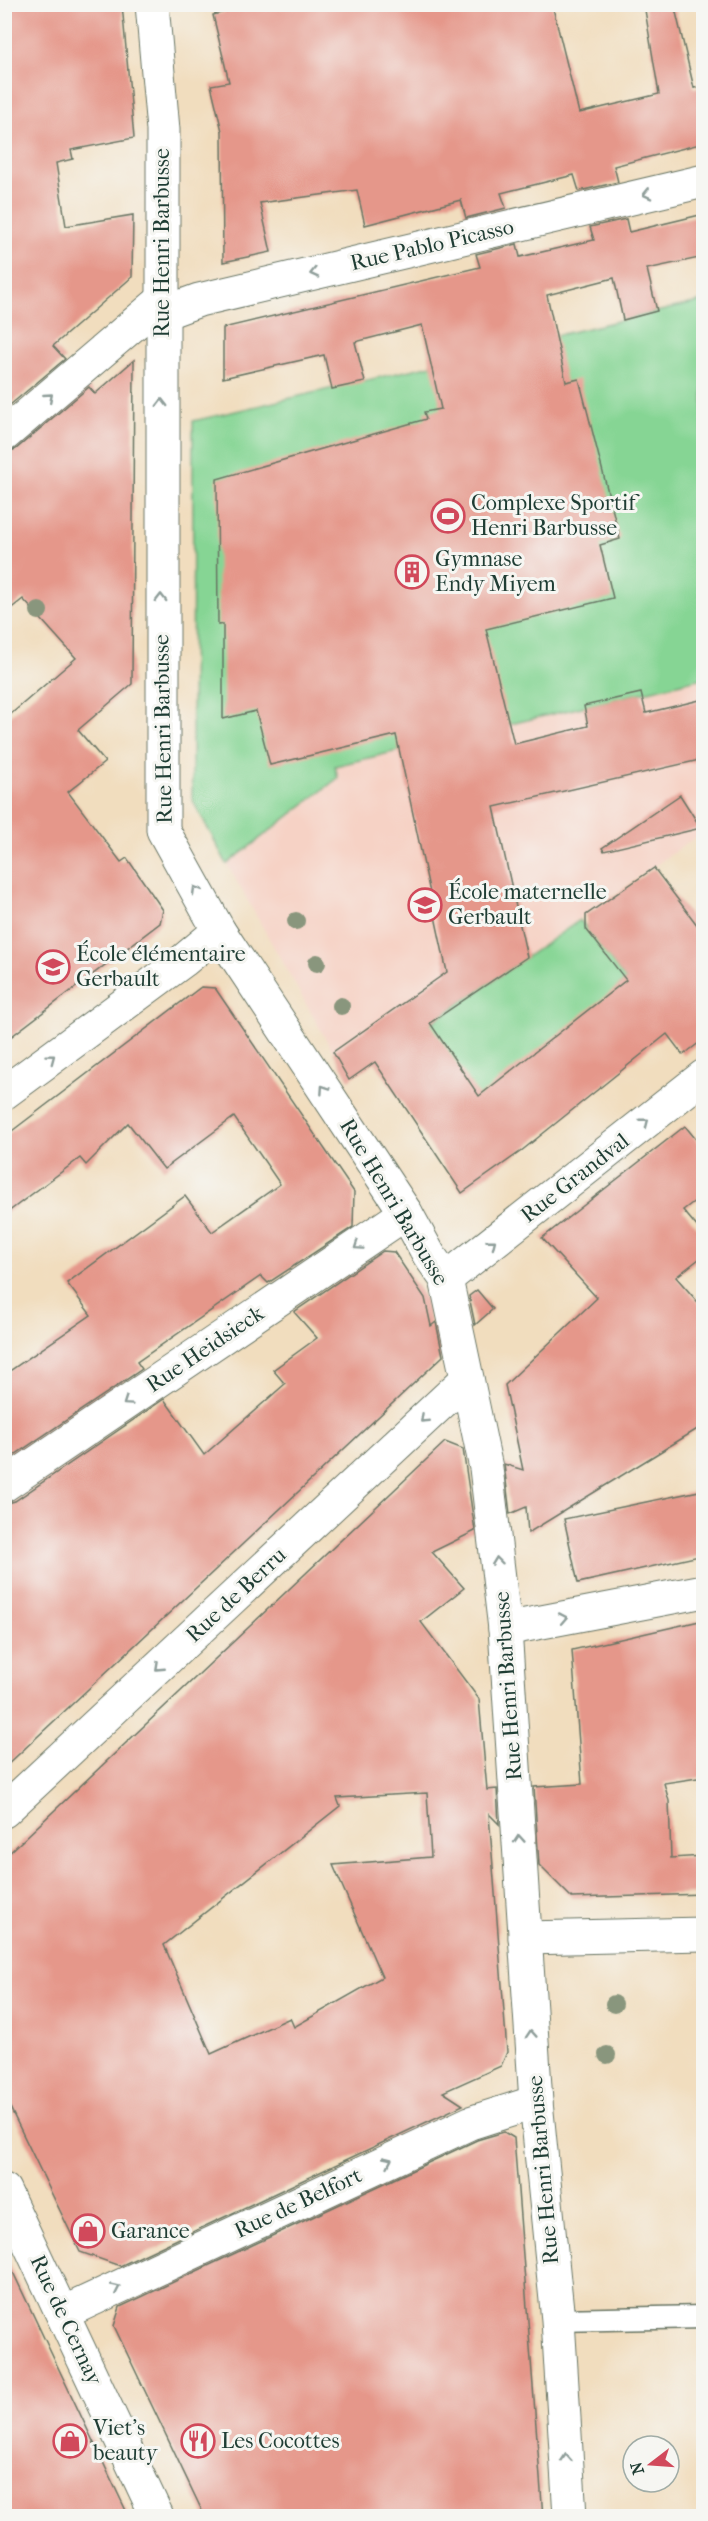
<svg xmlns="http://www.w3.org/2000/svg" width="708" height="2521" font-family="'IM FELL French Canon',serif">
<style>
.built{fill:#f6d2c5}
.green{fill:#86d594;stroke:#528964;stroke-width:1.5}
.building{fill:#e5978a;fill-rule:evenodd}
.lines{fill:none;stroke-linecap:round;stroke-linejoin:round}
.service-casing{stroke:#687564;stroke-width:25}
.minor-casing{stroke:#687564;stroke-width:35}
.secondary-casing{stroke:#687564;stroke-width:35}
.service{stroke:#fff;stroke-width:22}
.minor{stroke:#fff;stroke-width:33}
.secondary{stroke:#fff;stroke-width:33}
.tree{fill:#89967d}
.oneway{stroke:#8f9e9a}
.labels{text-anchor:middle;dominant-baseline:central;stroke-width:6;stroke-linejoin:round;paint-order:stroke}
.street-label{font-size:22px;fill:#1f3d34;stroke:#f6f6f2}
.poi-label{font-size:22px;fill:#1f3d34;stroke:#f6f6f2;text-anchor:start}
</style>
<rect width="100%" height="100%" fill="#f6f6f2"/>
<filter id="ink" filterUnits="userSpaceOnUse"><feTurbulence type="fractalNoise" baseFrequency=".0167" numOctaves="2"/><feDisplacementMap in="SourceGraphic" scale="12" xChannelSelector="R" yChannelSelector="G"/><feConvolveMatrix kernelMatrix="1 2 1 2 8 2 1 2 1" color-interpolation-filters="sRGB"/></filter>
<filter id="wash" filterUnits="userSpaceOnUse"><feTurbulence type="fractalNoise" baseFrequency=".008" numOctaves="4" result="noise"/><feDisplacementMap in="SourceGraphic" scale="24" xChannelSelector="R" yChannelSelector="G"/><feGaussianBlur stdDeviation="1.35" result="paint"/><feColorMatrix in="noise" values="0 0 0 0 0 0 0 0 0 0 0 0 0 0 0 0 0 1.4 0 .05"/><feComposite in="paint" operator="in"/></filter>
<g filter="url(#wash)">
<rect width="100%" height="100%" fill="#f1ddbe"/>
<path class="built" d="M703,679V832L349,1080L227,864L338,778L335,766Z"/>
<g class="green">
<path d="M703,301V678L335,766L338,778L227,864L192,799L193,421Z"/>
<path d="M580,920L626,980L474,1114L430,1024Z"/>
</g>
<g id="blocks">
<g class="building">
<path d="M4,4H122L134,138L71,150L73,159L56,163L66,226L133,215L132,277L53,346L65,359L4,410Z"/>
<path d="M255,4H552L579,113L659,94L644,4H674L694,88L704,86V143L614,166L618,182L579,191L574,175L501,193L506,208L466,218L461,200L365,225L357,190L260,203L271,252L223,262L222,131L211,85L229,82L213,15Z"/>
<path d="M704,214V257L647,269L657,311L623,320L614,278L547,295L566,382L579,379L620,539L600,545L613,598L486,629L514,744L588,726L584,706L641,693L646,713L704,699V759L494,807L527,957L430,1023L479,1096L626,980L586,929V915L654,868L704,934V1039L683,1055L667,1034L520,1152L462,1193L375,1062L349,1080L333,1052L447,972L396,735L270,765L256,711L223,719V624L218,625L217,479L426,419L424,412L441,409L422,325L355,342L365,382L332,389L324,355L223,378V328L480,267L476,254L517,244L520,257L594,240L590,227L626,219L629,232Z"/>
<path d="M134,360L132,684L78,730L105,762L68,792L121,862L127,858L163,910L160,923L4,1042V720L76,658L23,599L4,614V453L16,449L89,387L95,394Z"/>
<path d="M680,795L701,828L604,851L602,848Z"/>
<path d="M201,987L215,988L354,1192L353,1227L268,1283L261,1276L137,1362L142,1369L4,1462V1375L91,1315L67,1283L185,1196L212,1232L280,1184L234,1117L164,1169L128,1123L86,1165L80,1158L4,1215V1137Z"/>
<path d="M685,1126L704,1149V1194L683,1210L704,1235V1255L676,1277L704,1309V1425L528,1533L526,1507L510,1514L504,1464L523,1470L505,1385L597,1298L542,1238Z"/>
<path d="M383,1251L394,1252L425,1298L431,1326L436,1322L443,1356L4,1768V1504L15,1501L164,1399L204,1455L285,1384L273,1370L317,1338L294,1312Z"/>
<path d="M477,1290L493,1309L475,1325L469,1296Z"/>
<path d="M445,1442L463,1449L475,1531L432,1552L464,1588L421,1622L479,1699L487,1790L497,1789L499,1824L489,1814L507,2052L501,2066L443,2092L463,2105L120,2266L80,2252L4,2095V1858ZM427,1793L431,1857L333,1865L382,1977L294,2027L290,2018L211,2054L164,1945L340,1806L337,1798Z"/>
<path d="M704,1490V1555L578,1583L564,1519Z"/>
<path d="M704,1620V1777L664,1783L669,1801L671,1858L704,1856V1894L572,1898L539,1865L534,1787L582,1784L572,1650Z"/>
<path d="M504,2132L514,2138L543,2517H205L114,2326L120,2307L477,2140Z"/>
<path d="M4,2253L45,2340L129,2517H4Z"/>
</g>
</g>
</g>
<g filter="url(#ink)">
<use href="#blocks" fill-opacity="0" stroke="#687564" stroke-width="1.5"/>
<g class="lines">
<defs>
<path id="service" d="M558,2320L704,2317"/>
<g id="minor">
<path d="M152,4L163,130V830L219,931L406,1213L429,1255L446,1279L486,1468L505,1629L536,2102L558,2320L570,2516"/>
<path d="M161,314L199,300L704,181"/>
<path d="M4,435L161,301"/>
<path d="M4,1093L183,961L219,931"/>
<path d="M446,1279L704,1076"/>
<path d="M4,1485L406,1213"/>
<path d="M505,1629L704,1591"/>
<path d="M4,1811L467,1379"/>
<path d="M525,1938L704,1934"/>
<path d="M63,2313L470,2123L536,2102"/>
</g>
<path id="secondary" d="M4,2190L157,2516"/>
</defs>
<use href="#service" class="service-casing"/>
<use href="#minor" class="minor-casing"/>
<use href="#secondary" class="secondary-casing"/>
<use href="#service" class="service"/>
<use href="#minor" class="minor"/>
<use href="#secondary" class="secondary"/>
</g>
<g class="tree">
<circle cx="39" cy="611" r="9"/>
<circle cx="296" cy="921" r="9"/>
<circle cx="317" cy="963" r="9"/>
<circle cx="341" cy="1006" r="9"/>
<circle cx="614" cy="2004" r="9"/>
<circle cx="607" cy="2055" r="9"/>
</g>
<defs><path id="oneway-chevron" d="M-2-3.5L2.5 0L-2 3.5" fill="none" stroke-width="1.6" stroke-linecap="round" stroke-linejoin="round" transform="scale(1.5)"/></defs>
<g class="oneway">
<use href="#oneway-chevron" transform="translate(647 194) rotate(167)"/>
<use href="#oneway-chevron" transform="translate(314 273) rotate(167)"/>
<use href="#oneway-chevron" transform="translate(49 397) rotate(-41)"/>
<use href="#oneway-chevron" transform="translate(162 403) rotate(-90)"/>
<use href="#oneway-chevron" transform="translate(161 598) rotate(-90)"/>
<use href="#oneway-chevron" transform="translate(196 890) rotate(-120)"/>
<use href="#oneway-chevron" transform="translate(51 1058) rotate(-37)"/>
<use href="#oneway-chevron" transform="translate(324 1089) rotate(-124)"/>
<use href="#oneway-chevron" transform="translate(645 1122) rotate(-38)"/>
<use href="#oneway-chevron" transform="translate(492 1243) rotate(-38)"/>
<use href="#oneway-chevron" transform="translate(358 1246) rotate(146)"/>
<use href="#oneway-chevron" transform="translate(127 1402) rotate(146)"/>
<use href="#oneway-chevron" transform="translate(424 1419) rotate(137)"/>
<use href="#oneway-chevron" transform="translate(497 1561) rotate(-97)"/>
<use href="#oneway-chevron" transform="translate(563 1618) rotate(-11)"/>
<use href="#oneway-chevron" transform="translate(159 1667) rotate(137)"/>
<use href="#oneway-chevron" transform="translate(519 1839) rotate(-94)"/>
<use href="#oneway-chevron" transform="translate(531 2034) rotate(-94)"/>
<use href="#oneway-chevron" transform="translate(388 2161) rotate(-25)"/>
<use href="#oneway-chevron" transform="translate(116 2288) rotate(-25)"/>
<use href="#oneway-chevron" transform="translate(566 2458) rotate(-94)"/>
</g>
</g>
<defs>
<symbol id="stadium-ring" viewBox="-11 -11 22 22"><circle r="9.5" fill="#f6f6f2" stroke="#d1495b" stroke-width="1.5"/><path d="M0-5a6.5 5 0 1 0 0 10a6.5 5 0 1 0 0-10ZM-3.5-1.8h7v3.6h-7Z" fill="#d1495b"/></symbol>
<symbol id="building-ring" viewBox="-11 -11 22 22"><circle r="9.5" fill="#f6f6f2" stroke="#d1495b" stroke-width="1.5"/><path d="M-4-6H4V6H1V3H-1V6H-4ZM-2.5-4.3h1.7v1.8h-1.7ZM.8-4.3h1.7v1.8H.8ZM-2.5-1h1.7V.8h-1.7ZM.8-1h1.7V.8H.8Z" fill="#d1495b"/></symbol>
<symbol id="school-ring" viewBox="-11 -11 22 22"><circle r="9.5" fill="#f6f6f2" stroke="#d1495b" stroke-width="1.5"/><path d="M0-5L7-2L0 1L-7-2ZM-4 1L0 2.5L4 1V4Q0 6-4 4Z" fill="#d1495b"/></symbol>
<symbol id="shop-ring" viewBox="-11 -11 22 22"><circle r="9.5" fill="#f6f6f2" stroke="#d1495b" stroke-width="1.5"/><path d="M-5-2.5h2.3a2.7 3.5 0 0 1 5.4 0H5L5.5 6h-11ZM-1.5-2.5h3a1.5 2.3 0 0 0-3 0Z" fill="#d1495b"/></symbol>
<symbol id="restaurant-ring" viewBox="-11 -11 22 22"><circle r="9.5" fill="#f6f6f2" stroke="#d1495b" stroke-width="1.5"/><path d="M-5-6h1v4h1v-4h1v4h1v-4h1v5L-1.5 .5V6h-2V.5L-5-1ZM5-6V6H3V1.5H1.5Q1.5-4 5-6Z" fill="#d1495b"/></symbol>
</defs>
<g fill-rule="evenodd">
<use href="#stadium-ring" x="429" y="497" width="38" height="38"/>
<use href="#building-ring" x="393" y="553" width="38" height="38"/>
<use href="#school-ring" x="406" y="886" width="38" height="38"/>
<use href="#school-ring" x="34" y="948" width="38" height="38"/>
<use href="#shop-ring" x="69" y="2212" width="38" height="38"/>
<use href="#shop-ring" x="51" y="2422" width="38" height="38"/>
<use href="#restaurant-ring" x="179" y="2422" width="38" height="38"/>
</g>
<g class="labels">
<g class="street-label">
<text transform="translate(162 243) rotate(-90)">Rue Henri Barbusse</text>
<text transform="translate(432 245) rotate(-13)">Rue Pablo Picasso</text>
<text transform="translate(163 729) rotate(-91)">Rue Henri Barbusse</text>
<text transform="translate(575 1178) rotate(-38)">Rue Grandval</text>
<text transform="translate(394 1202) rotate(59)">Rue Henri Barbusse</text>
<text transform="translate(205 1349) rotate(-34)">Rue Heidsieck</text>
<text transform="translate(236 1595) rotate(-43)">Rue de Berru</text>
<text transform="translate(508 1686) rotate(-94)">Rue Henri Barbusse</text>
<text transform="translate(543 2170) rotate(-95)">Rue Henri Barbusse</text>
<text transform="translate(298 2203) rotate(-25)">Rue de Belfort</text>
<text transform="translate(66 2320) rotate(65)">Rue de Cernay</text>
</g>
<g class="poi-label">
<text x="471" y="503">Complexe Sportif<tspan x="471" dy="25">Henri Barbusse</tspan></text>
<text x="435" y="559">Gymnase<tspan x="435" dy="25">Endy Miyem</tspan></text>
<text x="448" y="892">École maternelle<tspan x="448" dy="25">Gerbault</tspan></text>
<text x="76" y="954">École élémentaire<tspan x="76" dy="25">Gerbault</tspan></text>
<text x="111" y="2231">Garance</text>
<text x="93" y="2428">Viet's<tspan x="93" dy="25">beauty</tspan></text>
<text x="221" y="2441">Les Cocottes</text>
</g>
</g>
<rect width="708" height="2521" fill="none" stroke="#f6f6f2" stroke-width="24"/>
<g transform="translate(651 2464) rotate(253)"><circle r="28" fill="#f6f6f2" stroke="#a0aca6" stroke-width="1.5"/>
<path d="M0-4.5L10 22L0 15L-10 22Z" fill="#d1495b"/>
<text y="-9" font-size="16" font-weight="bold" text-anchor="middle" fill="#1f3d34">N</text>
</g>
</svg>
